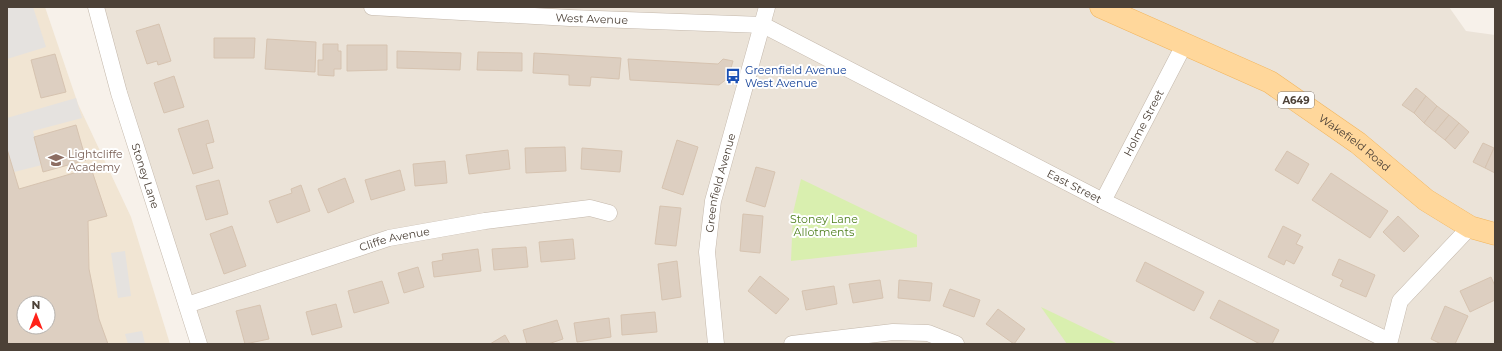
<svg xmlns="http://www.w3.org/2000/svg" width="1502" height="351" font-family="Montserrat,sans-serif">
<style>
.residential{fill:#ebe3d8}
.education{fill:#f1e5d3;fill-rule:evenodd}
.green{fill:#d9efaf}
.parking{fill:#e5e2df}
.building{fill:#ddcfc1;stroke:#d6c3b0;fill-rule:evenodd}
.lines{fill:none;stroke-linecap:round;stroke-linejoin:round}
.minor-casing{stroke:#c4b8ab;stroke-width:17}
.primary-casing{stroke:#f2b55c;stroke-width:23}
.minor{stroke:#fff;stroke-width:16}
.primary{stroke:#ffd79b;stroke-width:22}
.labels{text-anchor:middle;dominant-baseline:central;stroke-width:4;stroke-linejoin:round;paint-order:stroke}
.shield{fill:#fff;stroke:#827a73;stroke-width:1}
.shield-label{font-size:10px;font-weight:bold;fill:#4c4137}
.street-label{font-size:11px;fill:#4c4137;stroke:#fff}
.transit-label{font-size:11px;fill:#164399;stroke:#fff;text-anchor:start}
.education-label{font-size:11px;fill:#785e54;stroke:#fff;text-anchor:start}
.park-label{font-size:11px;fill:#508120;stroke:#fff}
</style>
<rect width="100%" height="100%" fill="#f7f1ea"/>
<path class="residential" d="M101,7H1449L1466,31L1495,35V344H200Z"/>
<path class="education" d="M7,7H45L78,104L131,217L170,344H7ZM24,303H48V327H24Z"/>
<g class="green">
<path d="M801,179L917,235V247L791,261L793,213Z"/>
<path d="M1041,307L1118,344H1067Z"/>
</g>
<g class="parking">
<path d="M7,7H33L46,47L7,59Z"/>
<path d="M76,98L82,118L33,131L42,165L14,172L7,149V118Z"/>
<path d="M125,251L131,296L118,298L111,253Z"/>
<path d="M142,331L145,344H128L125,334Z"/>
</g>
<g class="building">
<path d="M159,24L171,61L158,65L157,61L147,64L136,31Z"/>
<path d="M214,38H255L254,58H214Z"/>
<path d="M267,39L316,42L315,72L265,69Z"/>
<path d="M323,44H338V51H341V69H334V76L318,75V60H323Z"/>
<path d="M347,45H387V70L347,71Z"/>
<path d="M397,51L461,53L460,70L397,68Z"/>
<path d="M478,52L522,53V71L477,70Z"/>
<path d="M534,53L621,58L619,79L591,77L590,86L569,85V75L533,73Z"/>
<path d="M55,54L66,92L41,98L31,60Z"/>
<path d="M628,59L718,64L723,59L733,61L728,78L719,85L630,80Z"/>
<path d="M174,76L184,107L164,113L154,83Z"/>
<path d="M1416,88L1426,96L1414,113L1402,105Z"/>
<path d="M1426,96L1437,106L1424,123L1414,113Z"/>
<path d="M1437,106L1449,115L1435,132L1424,123Z"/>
<path d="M1449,115L1459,123L1445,140L1435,132Z"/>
<path d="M208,120L214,142L206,144L213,168L193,174L178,129Z"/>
<path d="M1459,123L1469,132L1455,149L1445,140Z"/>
<path d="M76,125L86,160L43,172L34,137Z"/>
<path d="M677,140L698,147L683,195L662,188Z"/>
<path d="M1483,143L1494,148L1485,168L1473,162Z"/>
<path d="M565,147L566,171L526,173L525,148Z"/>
<path d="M582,148L622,151L620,172L581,169Z"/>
<path d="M1494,148L1495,149V173L1485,168Z"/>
<path d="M7,149L19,189L91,168L107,216L88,221L89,269L99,319L108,344H7ZM24,303H48V327H24Z"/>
<path d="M508,150L510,169L469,174L466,155Z"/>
<path d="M1287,151L1309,164L1298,184L1275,170Z"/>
<path d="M445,161L447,183L415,186L413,164Z"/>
<path d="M756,167L775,172L765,207L746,201Z"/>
<path d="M400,170L405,190L371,200L365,180Z"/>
<path d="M1331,173L1388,211L1370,238L1312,200Z"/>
<path d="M345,178L354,202L328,213L318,189Z"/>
<path d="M219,180L228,214L206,220L196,186Z"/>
<path d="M301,185L310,211L277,223L269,201L292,193L291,189Z"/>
<path d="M660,206L681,208L676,246L655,244Z"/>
<path d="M743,214L763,216L760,253L740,251Z"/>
<path d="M1398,216L1419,236L1404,252L1383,232Z"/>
<path d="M232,226L246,266L224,274L210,234Z"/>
<path d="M1283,226L1301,235L1296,244L1303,247L1294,264L1286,260L1284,265L1268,257Z"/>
<path d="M573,239L575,259L541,262L539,242Z"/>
<path d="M526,247L528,267L494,270L492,249Z"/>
<path d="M478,249L481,271L434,277L432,262L443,260L442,254Z"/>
<path d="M1339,259L1375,275L1366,297L1340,286L1343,280L1332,275Z"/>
<path d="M677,261L681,297L662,300L658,264Z"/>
<path d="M1145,262L1204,292L1194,311L1136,281Z"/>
<path d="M418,267L424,287L404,293L398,273Z"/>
<path d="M760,276L789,299L776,314L748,291Z"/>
<path d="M1491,277L1495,286V300L1470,312L1460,291Z"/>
<path d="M880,280L883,298L853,303L849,284Z"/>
<path d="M899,280L932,283L930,301L898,298Z"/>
<path d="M382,281L389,303L354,313L348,291Z"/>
<path d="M834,286L837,304L806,310L802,291Z"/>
<path d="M950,289L980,300L974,317L943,306Z"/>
<path d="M1219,300L1279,330L1272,344H1260L1210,318Z"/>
<path d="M336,304L342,327L312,335L306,312Z"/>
<path d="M260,305L269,339L245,344L236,311Z"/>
<path d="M1445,306L1468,316L1455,344H1441L1431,339Z"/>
<path d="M998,309L1025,329L1014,344L986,324Z"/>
<path d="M655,312L657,332L622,335L621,315Z"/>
<path d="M609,318L611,337L577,342L574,323Z"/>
<path d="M557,320L563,339L548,344H527L523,330Z"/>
<path d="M505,335L510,344H490Z"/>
</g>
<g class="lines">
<defs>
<g id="minor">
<path id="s1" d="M96,7L119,93L199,344"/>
<path id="s2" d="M372,7L570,18L763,25L1103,201L1389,341"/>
<path id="s3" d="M1103,201L1184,45"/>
<path id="s4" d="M187,305L389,238L485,221L590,208L609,213"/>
<path id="s5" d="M716,344L707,252L713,201L767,7"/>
<path d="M792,344L893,332L928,333L956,344"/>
<path d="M1389,344L1400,301L1470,227"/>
</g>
<g id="primary">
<path id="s6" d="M1101,7L1270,82L1358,143L1426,200L1470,227L1495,234"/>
</g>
</defs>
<use href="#minor" class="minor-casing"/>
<use href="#primary" class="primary-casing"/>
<use href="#minor" class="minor"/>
<use href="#primary" class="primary"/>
</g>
<defs>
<symbol id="bus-bare" viewBox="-9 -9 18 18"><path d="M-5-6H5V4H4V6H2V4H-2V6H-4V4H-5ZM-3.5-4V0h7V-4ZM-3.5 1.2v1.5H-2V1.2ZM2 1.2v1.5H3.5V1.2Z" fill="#1a4fb4" stroke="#fff" stroke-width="2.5" paint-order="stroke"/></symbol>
<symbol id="school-bare" viewBox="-9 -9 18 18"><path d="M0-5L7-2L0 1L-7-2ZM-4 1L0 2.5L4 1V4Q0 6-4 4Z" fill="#8d6e63" stroke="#fff" stroke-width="2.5" paint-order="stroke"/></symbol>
</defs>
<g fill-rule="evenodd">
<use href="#bus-bare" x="722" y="65" width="22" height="22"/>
<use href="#school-bare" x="45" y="149" width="22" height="22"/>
</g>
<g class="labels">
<rect class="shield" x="1278" y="92" width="36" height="16" rx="3"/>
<g class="shield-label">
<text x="1296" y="100">A649</text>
</g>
<g class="street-label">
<text stroke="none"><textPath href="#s2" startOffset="220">West Avenue</textPath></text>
<text stroke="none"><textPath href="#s3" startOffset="88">Holme Street</textPath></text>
<text stroke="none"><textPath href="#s6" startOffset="289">Wakefield Road</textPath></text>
<text stroke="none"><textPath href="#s1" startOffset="176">Stoney Lane</textPath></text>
<text stroke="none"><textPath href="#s5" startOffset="163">Greenfield Avenue</textPath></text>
<text stroke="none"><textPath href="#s2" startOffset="742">East Street</textPath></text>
<text stroke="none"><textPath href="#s4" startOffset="218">Cliffe Avenue</textPath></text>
</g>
<g class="transit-label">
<text x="745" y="70">Greenfield Avenue<tspan x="745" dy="13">West Avenue</tspan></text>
</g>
<g class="education-label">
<text x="68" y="154">Lightcliffe<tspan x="68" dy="13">Academy</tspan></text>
</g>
<g class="park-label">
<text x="824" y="219">Stoney Lane<tspan x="824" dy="13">Allotments</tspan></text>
</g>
</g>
<rect width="1502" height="351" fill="none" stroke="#4c4137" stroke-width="16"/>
<g transform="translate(36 315)"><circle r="19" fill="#ffffff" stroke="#b7b3af"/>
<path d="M0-3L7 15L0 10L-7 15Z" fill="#ff2219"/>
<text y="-6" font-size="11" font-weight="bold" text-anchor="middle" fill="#4c4137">N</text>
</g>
</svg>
